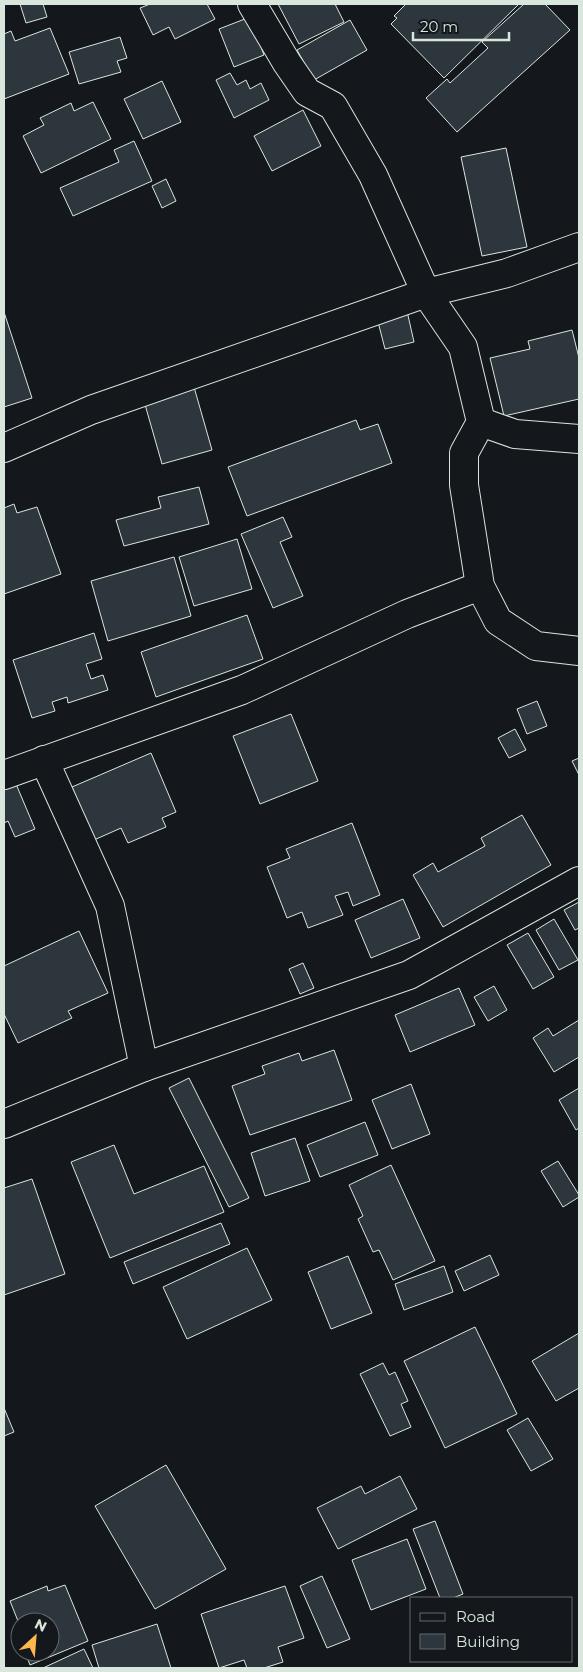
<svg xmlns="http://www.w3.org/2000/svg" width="583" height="1672" font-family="Montserrat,sans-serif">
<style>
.building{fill:#2c363c;stroke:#d8e6dc}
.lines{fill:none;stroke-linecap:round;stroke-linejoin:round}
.street-casing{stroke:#d8e6dc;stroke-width:30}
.street{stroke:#14181c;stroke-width:28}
</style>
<rect width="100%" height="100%" fill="#14181c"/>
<g class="building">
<path d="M20,4H43L47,17L26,23Z"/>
<path d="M150,4H207L215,19L175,39L169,27L153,35L140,8Z"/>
<path d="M278,4H335L344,22L299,44Z"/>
<path d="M406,4H519L444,78L391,24L397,18L394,16Z"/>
<path d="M524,4H545L570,30L457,132L426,98L447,79L450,83L488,48L482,42Z"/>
<path d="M250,17L264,55L234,67L219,29Z"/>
<path d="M350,20L367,50L314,80L297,50Z"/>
<path d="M50,28L69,74L4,99V34L11,31L15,41Z"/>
<path d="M120,37L127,58L117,61L121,72L79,84L69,52Z"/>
<path d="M230,73L237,85L246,80L250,89L261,83L269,100L234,118L216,80Z"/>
<path d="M162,81L181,122L143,139L124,99Z"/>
<path d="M93,102L111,139L41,173L23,136L44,125L40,118L71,103L74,111Z"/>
<path d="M303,110L321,146L272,171L254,136Z"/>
<path d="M134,141L152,181L73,216L60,188L119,162L114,150Z"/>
<path d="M506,148L527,247L482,256L461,157Z"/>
<path d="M166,179L176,201L162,208L152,186Z"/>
<path d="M407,311L414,342L385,349L377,318Z"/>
<path d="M4,312L32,398L4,407Z"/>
<path d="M572,330L579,358V399L504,416L490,358L530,349L528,341Z"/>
<path d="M194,387L212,450L162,464L144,401Z"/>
<path d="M356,420L360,430L378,424L392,463L247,516L228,467Z"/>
<path d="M199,487L209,524L124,546L116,520L161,508L158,497Z"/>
<path d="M14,504L17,513L37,507L61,574L4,594V508Z"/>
<path d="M283,517L292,537L280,542L303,596L273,608L241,534Z"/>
<path d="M237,539L252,589L194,606L179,557Z"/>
<path d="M174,557L191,616L108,641L91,581Z"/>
<path d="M247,615L263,659L156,697L141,652Z"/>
<path d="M94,633L102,659L86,664L91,679L103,675L108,690L68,703L67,697L52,702L55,711L32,718L13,660Z"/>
<path d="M537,701L547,726L527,734L517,709Z"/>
<path d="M291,714L318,781L260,804L233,736Z"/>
<path d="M515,729L526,750L509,758L498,738Z"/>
<path d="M151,753L176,812L162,818L166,827L128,843L121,828L94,840L72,787Z"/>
<path d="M579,758V775L572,761Z"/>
<path d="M16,784L35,829L15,837L8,821L4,823V789Z"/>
<path d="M522,815L551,865L443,927L413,875L433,863L438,872L485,846L481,838Z"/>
<path d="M352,823L380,895L353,906L348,892L335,896L343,915L308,928L302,912L287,918L267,867L290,858L286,849Z"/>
<path d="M403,899L420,938L371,958L355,920Z"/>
<path d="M579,902V928L575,930L564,910Z"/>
<path d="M554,919L578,960L559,970L536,930Z"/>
<path d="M79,931L108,993L68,1011L72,1018L18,1043L4,1014V966Z"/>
<path d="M528,933L554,977L533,989L507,945Z"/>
<path d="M303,963L314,988L300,994L289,969Z"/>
<path d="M494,986L507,1010L488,1021L474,997Z"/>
<path d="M459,988L475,1025L410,1052L395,1015Z"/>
<path d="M579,1020V1057L554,1072L533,1038L548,1028L553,1036Z"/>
<path d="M334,1050L352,1100L250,1135L232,1086L265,1074L262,1066L299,1053L302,1061Z"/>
<path d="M189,1078L249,1198L229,1207L169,1088Z"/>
<path d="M411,1084L430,1134L392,1149L372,1100Z"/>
<path d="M579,1088V1128L576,1130L559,1100Z"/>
<path d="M365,1122L378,1155L320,1177L307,1145Z"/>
<path d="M295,1138L310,1181L265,1196L251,1153Z"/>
<path d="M114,1145L134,1194L204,1166L224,1212L110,1258L71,1162Z"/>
<path d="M558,1161L579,1195V1197L563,1207L541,1171Z"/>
<path d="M391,1165L435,1261L393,1280L379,1250L373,1252L358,1219L363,1216L349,1185Z"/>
<path d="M32,1179L65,1274L4,1295V1188Z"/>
<path d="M221,1223L230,1244L133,1284L124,1262Z"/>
<path d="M247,1248L272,1300L187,1339L163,1287Z"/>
<path d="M490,1255L499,1275L464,1291L455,1271Z"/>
<path d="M348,1256L372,1313L331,1329L308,1272Z"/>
<path d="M444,1266L453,1292L404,1310L395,1284Z"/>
<path d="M475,1327L517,1414L445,1448L404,1361Z"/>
<path d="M579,1333V1388L556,1401L532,1361Z"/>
<path d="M383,1363L389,1375L395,1372L408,1401L401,1404L411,1427L390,1436L360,1374Z"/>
<path d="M4,1408L14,1432L4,1436Z"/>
<path d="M528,1418L553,1459L531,1471L507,1430Z"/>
<path d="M166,1465L226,1569L155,1609L95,1506Z"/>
<path d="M400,1476L417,1509L338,1549L317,1508L361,1486L365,1494Z"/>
<path d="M435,1521L463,1594L453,1598H440L413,1529Z"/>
<path d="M407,1539L426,1589L371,1610L352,1560Z"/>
<path d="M322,1576L350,1639L327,1648L300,1586Z"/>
<path d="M65,1585L88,1641L30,1665L25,1652H50V1622H20V1626L10,1601L47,1586L48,1591Z"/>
<path d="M285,1586L304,1638L278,1647L283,1662L264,1668H247L244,1660L219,1668L201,1614Z"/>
<path d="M157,1624L171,1668H99L92,1645Z"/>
<path d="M84,1649L93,1668H43Z"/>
</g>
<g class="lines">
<defs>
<g id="street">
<path d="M252,4L287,63L307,92L333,106L373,175L426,293L463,347L481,422L464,453V485L480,586L498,621L536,646L579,651"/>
<path d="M481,422L515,434L579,439"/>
<path d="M4,448L91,410L426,293L507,273L579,247"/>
<path d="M44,760L110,906L144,1067"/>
<path d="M4,775L242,690L407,614L480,586"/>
<path d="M4,1124L144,1067L409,975L579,881"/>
</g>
</defs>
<use href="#street" class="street-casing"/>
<use href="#street" class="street"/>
</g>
<rect width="583" height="1672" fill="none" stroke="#d8e6dc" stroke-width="10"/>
<rect x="410" y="1597" width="162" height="65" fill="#14181c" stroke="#626a69"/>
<rect x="420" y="1613" width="25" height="8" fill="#14181c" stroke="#626a69"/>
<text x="456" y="1622" font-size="15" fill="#d8e6dc">Road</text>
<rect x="420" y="1634" width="25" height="15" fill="#2c363c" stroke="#626a69"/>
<text x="456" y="1647" font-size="15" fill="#d8e6dc">Building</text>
<g transform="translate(35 1637) rotate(26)"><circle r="24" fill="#14181c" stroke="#626a69"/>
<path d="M0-4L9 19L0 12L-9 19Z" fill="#ffb74d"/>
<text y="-8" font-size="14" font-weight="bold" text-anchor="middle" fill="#d8e6dc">N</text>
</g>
<path d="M413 32v8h96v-8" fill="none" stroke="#d8e6dc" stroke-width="2.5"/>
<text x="420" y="32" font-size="15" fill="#d8e6dc" stroke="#14181c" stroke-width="4" paint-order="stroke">20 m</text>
</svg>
